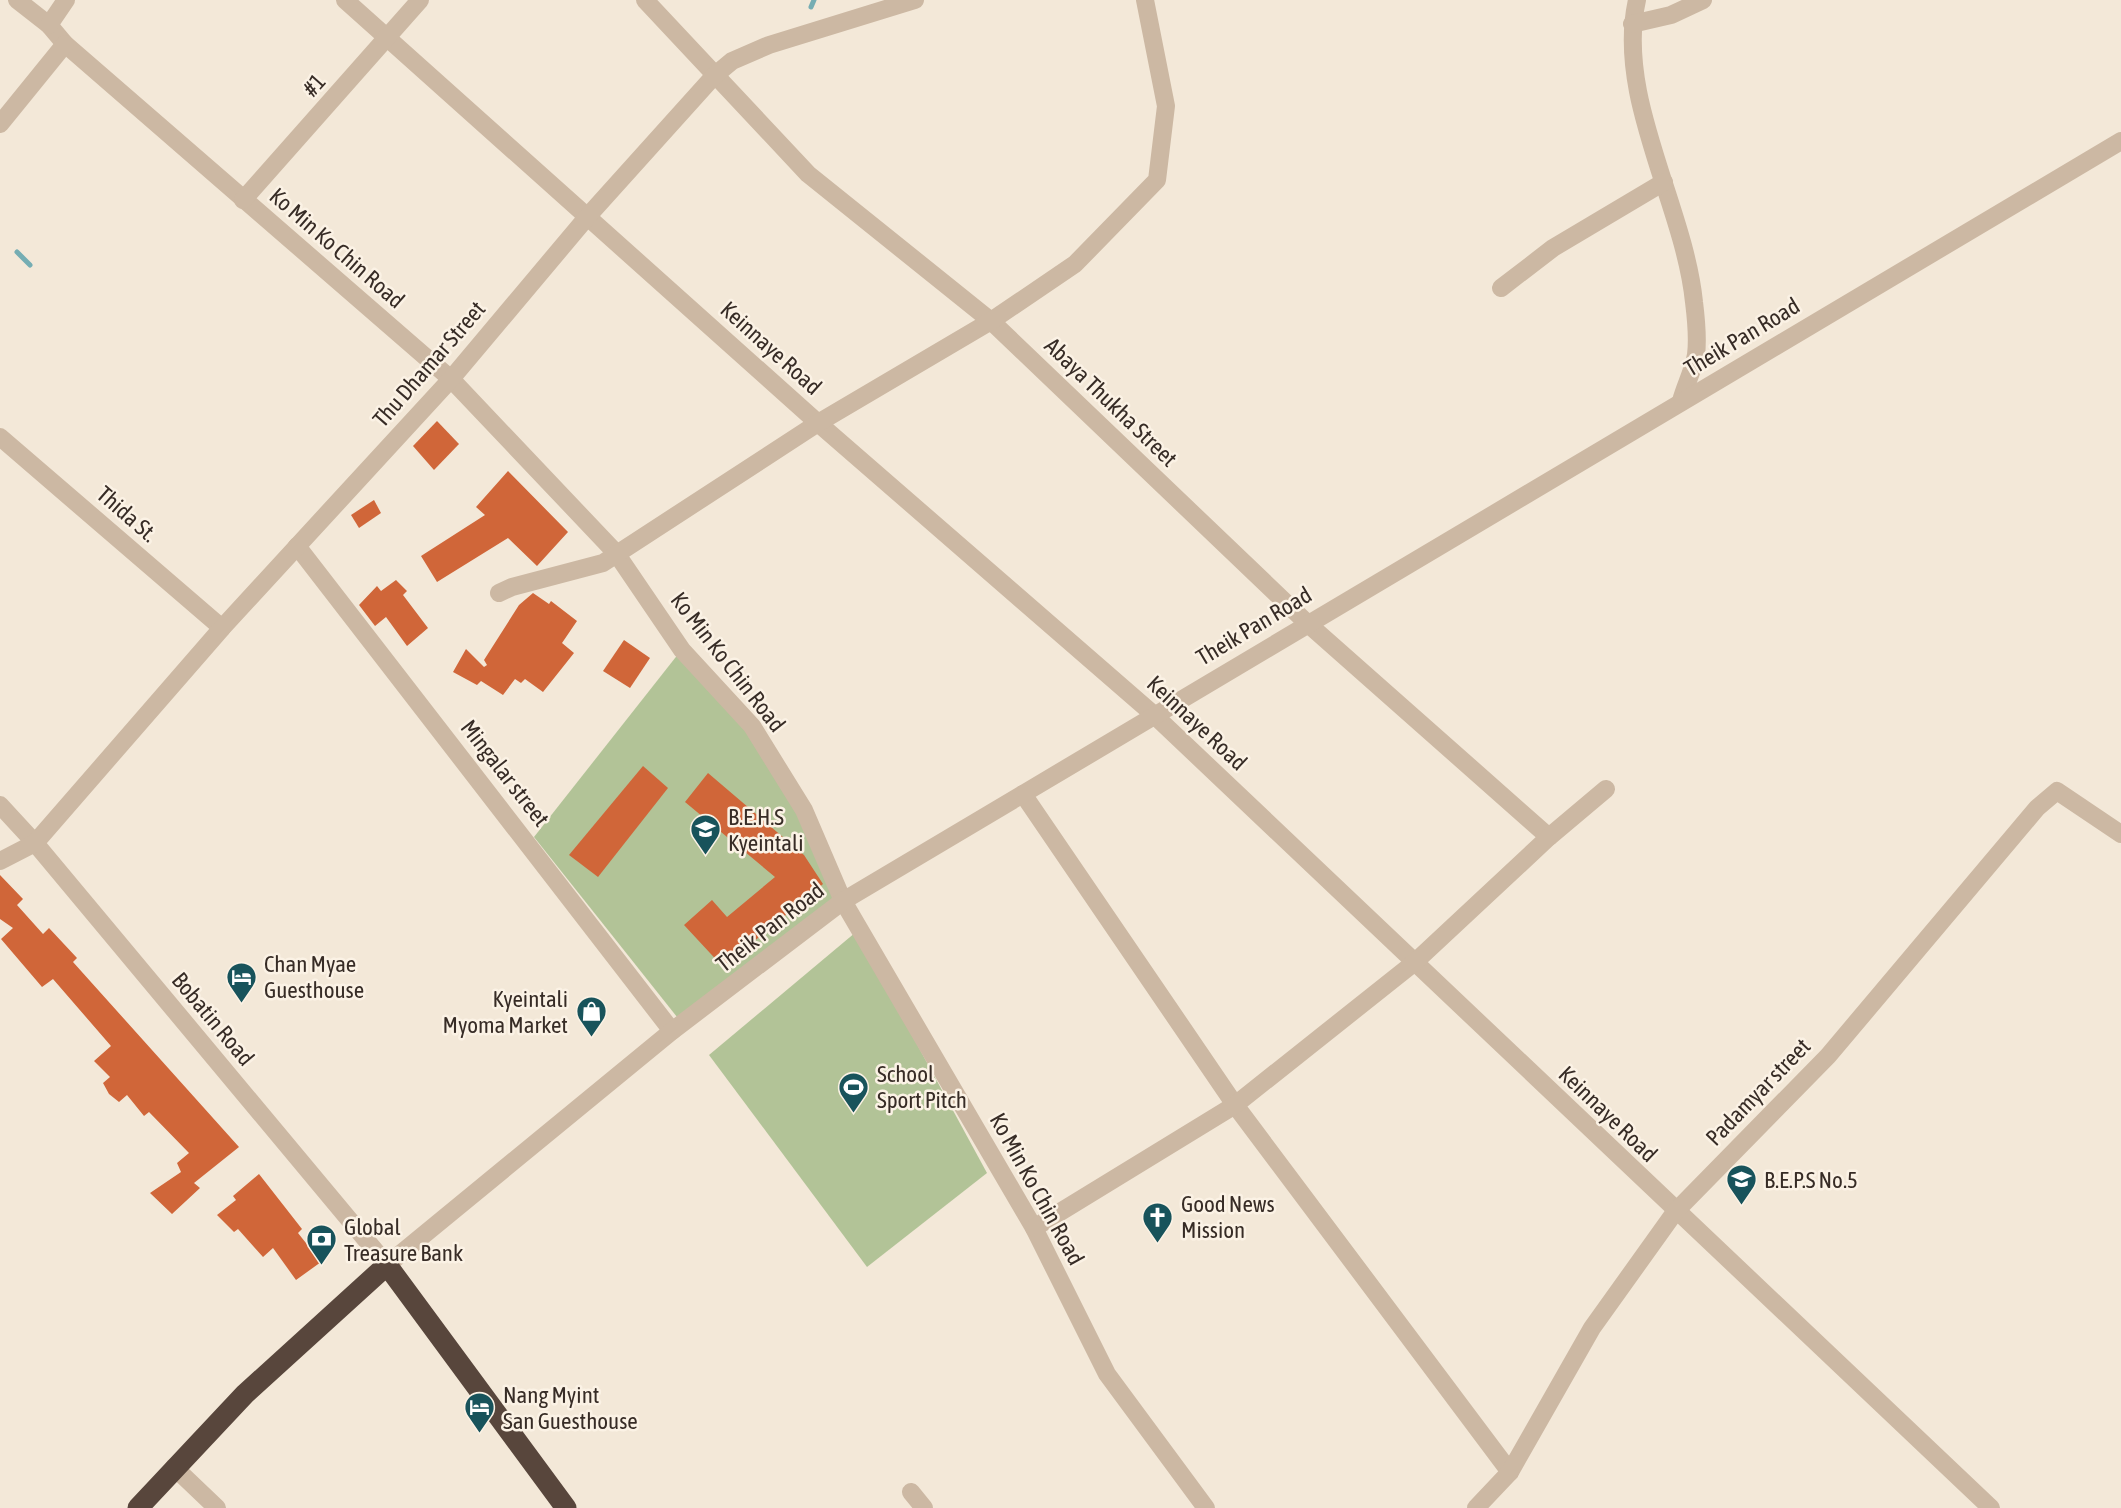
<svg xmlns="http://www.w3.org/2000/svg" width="2121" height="1508" font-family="'Asap Condensed',sans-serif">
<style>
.green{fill:#b2c397}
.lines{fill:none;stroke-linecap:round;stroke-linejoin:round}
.stream{stroke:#75adb3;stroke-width:5}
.building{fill:#d06639}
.minor{stroke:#ccb8a3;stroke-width:18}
.highway{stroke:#58463c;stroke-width:21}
.labels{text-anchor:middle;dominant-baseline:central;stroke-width:5;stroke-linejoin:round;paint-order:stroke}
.street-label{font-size:23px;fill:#372c26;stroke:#fbf2e5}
.poi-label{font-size:23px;fill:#372c26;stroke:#fbf2e5;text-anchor:start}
</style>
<rect width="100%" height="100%" fill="#f3e8d8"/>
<g class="green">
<path d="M679,653L752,726L846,889L681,1022L534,837Z"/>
<path d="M856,932L987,1173L867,1267L709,1055Z"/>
</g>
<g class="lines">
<g class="stream">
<path d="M811,7L814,0"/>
<path d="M17,252L30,265"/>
</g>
</g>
<g class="building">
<path d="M437,421L459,444L434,470L413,446Z"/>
<path d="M508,471L568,532L537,566L508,538L437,582L421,556L485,515L476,507Z"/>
<path d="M374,500L381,513L359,528L351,515Z"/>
<path d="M396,580L407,591L403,595L428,628L407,646L386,617L375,626L359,605L377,586L381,591Z"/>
<path d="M533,593L549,604L551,601L577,621L562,643L574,653L543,692L525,679L521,683L515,679L503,695L481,681L477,685L453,672L466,649L484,667L487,665L484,660L519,605Z"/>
<path d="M624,640L650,658L630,688L603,671Z"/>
<path d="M643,766L668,788L598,877L569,855Z"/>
<path d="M708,773L804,855L823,884L723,967L684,925L712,900L727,917L775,877L685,802Z"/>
<path d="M0,875L23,899L17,905L43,934L49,928L77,958L73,962L239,1147L194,1183L200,1188L172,1214L150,1193L181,1172L177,1163L189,1153L149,1112L144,1116L127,1095L119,1102L109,1094L103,1083L110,1077L94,1061L111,1046L53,979L42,987L1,939L13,928L0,919Z"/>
<path d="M259,1174L302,1229L298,1233L321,1262L296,1280L273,1248L263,1257L238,1229L234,1232L217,1215L236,1200L233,1196Z"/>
</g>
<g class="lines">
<g class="minor">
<path d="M17,0L49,25L65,44L451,379L616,553L682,650L752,726L804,810L843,901L1034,1228L1107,1374L1206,1508"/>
<path d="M345,0L818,423L1153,714L1991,1508"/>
<path d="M645,0L808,174L991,321L1307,623L1549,837"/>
<path d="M1637,0C1615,98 1684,204 1694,302C1696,318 1698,339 1696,355C1693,371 1685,386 1681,401"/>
<path d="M1632,24L1671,15L1703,0"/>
<path d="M49,25L66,0"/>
<path d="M0,124L65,44"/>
<path d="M243,200L420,0"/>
<path d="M1501,288L1553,248L1664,182"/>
<path d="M0,437L222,628"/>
<path d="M297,546L672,1031"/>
<path d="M499,593L512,587L603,563L818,423L991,321L1075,264L1157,180L1166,106L1145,0"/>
<path d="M1023,794L1235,1105L1510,1472"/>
<path d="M0,805L35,843L387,1265L672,1031L843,901L2121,141"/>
<path d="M0,861L35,843L222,628L451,379L588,216L714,76L732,61L769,45L915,0"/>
<path d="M1034,1228L1235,1105L1415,962L1549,837L1606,789"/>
<path d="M174,1467L217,1508"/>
<path d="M911,1492L924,1508"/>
<path d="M1476,1508L1510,1472L1592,1328L1675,1212L1828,1056L2037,808L2057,791L2121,834"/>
</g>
<path class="highway" d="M138,1508L245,1394L387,1265L566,1508"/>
</g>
<defs>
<symbol id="school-pin" viewBox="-11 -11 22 30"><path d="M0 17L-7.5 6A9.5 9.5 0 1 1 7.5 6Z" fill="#18535b" stroke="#fbf2e5"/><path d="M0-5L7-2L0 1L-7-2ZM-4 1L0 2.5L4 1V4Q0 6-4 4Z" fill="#fff"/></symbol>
<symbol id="hotel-pin" viewBox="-11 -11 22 30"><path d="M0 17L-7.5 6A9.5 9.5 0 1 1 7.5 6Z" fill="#18535b" stroke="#fbf2e5"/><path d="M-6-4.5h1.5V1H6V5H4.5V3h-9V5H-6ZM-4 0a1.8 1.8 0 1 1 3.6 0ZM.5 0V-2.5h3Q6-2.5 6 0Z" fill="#fff"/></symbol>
<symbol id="shop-pin" viewBox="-11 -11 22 30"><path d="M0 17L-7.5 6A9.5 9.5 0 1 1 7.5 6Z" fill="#18535b" stroke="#fbf2e5"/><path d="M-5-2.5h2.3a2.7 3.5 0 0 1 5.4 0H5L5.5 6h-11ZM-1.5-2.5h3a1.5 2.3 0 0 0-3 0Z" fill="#fff"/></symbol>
<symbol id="stadium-pin" viewBox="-11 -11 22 30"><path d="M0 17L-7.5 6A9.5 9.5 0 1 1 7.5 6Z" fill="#18535b" stroke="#fbf2e5"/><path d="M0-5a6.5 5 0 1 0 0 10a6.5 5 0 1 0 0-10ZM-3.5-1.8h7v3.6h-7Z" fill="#fff"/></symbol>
<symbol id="church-pin" viewBox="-11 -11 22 30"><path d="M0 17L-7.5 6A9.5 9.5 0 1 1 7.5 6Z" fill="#18535b" stroke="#fbf2e5"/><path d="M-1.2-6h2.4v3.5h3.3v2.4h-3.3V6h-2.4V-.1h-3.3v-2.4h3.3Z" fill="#fff"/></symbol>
<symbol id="bank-pin" viewBox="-11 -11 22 30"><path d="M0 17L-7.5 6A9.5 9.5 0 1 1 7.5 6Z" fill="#18535b" stroke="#fbf2e5"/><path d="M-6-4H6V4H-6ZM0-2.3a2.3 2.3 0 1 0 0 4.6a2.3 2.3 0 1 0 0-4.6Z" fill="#fff"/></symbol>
</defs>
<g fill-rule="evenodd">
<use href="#school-pin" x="688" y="812" width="35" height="47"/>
<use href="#hotel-pin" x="224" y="960" width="35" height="47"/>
<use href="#shop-pin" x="574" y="994" width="35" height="47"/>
<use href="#stadium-pin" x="836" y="1070" width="35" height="47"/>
<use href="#school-pin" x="1724" y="1162" width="35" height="47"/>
<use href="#church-pin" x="1140" y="1200" width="35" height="47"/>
<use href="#bank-pin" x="304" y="1222" width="35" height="47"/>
<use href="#hotel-pin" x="462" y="1390" width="35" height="47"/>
</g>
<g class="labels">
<g class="street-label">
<text transform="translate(314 85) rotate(-48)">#1</text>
<text transform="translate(337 248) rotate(41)">Ko Min Ko Chin Road</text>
<text transform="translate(1742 337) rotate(-31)">Theik Pan Road</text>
<text transform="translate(771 348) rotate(42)">Keinnaye Road</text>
<text transform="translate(429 364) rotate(-49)">Thu Dhamar Street</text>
<text transform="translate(1111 402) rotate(44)">Abaya Thukha Street</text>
<text transform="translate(127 514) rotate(41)">Thida St.</text>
<text transform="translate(1254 626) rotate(-31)">Theik Pan Road</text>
<text transform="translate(728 662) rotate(52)">Ko Min Ko Chin Road</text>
<text transform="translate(1197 723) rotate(43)">Keinnaye Road</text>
<text transform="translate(505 773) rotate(52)">Mingalar street</text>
<text transform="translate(770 927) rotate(-38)">Theik Pan Road</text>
<text transform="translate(213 1019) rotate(50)">Bobatin Road</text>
<text transform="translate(1758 1092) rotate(-46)">Padamyar street</text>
<text transform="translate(1608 1114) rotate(44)">Keinnaye Road</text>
<text transform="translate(1037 1189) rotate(61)">Ko Min Ko Chin Road</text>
</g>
<g class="poi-label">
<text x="728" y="817">B.E.H.S<tspan x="728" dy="26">Kyeintali</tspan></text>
<text x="264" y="964">Chan Myae<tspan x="264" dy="26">Guesthouse</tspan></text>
<text x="568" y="999" text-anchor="end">Kyeintali<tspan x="568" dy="26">Myoma Market</tspan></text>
<text x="877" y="1074">School<tspan x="877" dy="26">Sport Pitch</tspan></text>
<text x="1764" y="1180">B.E.P.S No.5</text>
<text x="1181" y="1204">Good News<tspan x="1181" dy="26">Mission</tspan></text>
<text x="344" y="1227">Global<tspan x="344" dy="26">Treasure Bank</tspan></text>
<text x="503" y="1395">Nang Myint<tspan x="503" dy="26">San Guesthouse</tspan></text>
</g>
</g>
</svg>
